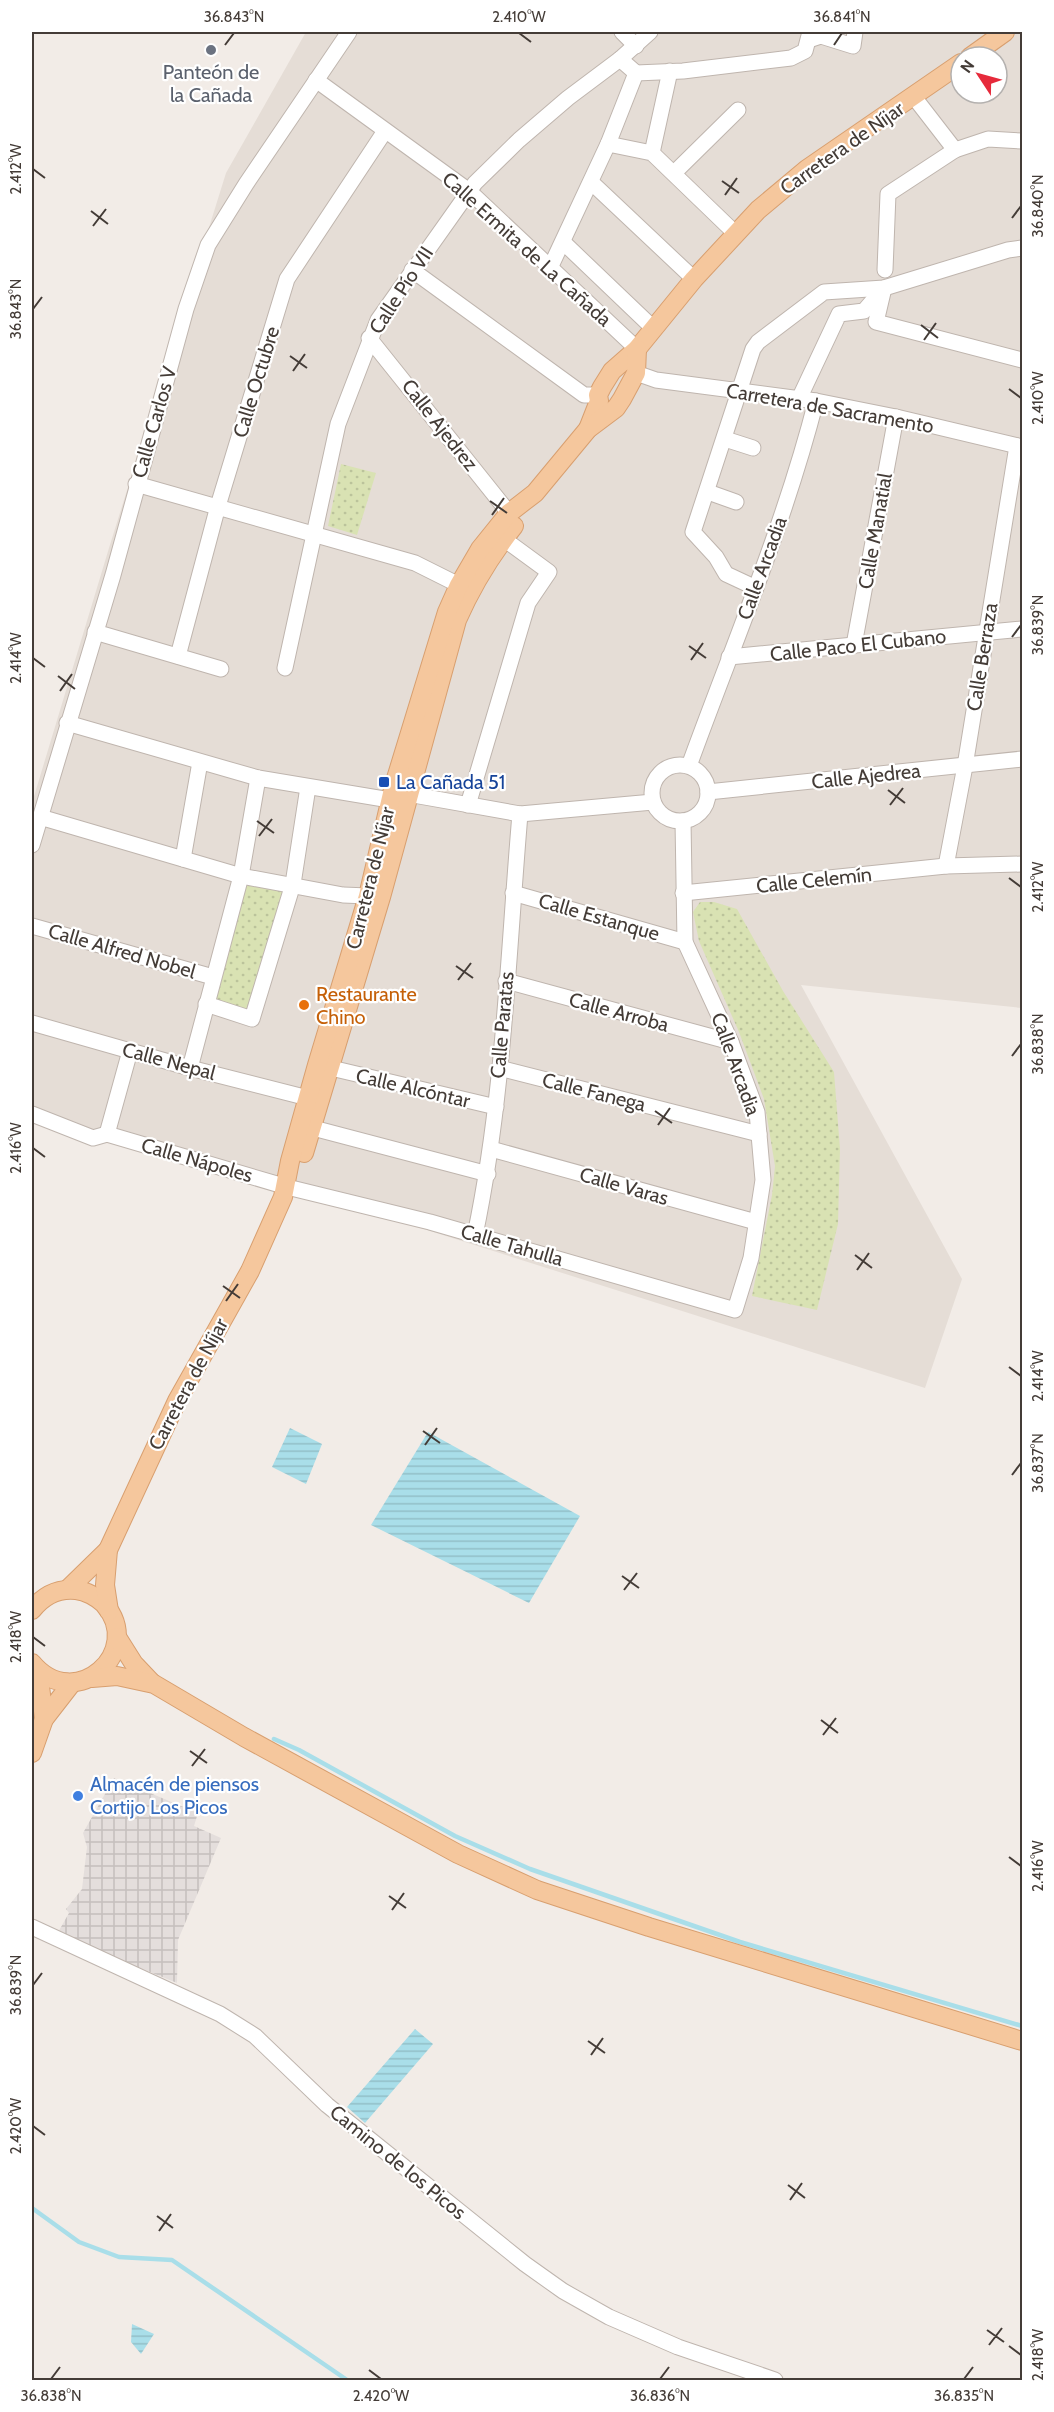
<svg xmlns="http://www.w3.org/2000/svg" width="1054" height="2412" font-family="Cabin,sans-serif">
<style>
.residential{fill:#e5ddd6;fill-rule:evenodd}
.industrial{fill:url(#industrial-grid)}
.park{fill:url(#park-dots)}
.water{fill:url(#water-rules)}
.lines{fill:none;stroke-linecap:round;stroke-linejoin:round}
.stream{stroke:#a9dee9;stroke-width:4.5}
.minor-casing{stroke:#bfb5ae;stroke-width:17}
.major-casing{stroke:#d89f6f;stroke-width:20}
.minor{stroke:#fff;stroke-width:15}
.major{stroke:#f5c79d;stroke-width:18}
.ticks{fill:none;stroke:#443c37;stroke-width:2}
.worship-dot{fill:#6b7280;stroke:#fff;stroke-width:2}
.transit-dot{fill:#1a4fb4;stroke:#fff;stroke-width:2}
.food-dot{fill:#e8710a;stroke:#fff;stroke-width:2}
.shop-dot{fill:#3f7fe0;stroke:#fff;stroke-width:2}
.labels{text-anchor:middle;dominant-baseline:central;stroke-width:4.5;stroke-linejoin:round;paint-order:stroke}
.worship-label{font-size:20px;fill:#5b616d;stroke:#fff}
.street-label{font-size:20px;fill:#443c37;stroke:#fff}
.transit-label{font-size:20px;fill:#164399;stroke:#fff;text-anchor:start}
.food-label{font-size:20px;fill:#c56008;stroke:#fff;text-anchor:start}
.shop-label{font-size:20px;fill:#366cbe;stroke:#fff;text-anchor:start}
.neatline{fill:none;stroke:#443c37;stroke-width:2}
.ticks-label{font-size:15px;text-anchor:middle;fill:#443c37}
</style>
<defs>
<pattern id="industrial-grid" width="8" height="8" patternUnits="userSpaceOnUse" patternTransform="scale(1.5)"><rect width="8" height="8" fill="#e4dedc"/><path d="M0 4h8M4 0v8" fill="none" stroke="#c5bfbd"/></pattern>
<pattern id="park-dots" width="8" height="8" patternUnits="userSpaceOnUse" patternTransform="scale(1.5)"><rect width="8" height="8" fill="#d9e2b3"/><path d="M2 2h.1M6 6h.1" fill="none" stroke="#bbc39b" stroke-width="1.8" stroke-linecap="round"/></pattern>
<pattern id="water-rules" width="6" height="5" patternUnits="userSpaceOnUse" patternTransform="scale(1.5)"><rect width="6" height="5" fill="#a9dee9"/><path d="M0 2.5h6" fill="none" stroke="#93bfc8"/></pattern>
</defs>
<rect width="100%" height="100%" fill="#f2ece7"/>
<path class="residential" d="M306,32H1022V1008L801,985L962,1279L925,1388L367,1211L32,1118V803L109,548L226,173ZM961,57H997V93H961Z"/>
<path class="industrial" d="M114,1778L198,1813L194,1826L221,1838L178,1940L177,1983L57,1934L69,1913L66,1909L82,1889L87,1847L83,1833Z"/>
<g class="park">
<path d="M341,464L376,473L357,535L328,526Z"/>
<path d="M241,876L293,884L252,1019L206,1004Z"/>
<path d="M700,902H714L737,909L783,991L834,1072L840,1149L838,1224L817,1310L752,1296L772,1195L775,1166L764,1099L739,1032L699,941L693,912Z"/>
</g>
<g class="water">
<path d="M290,1428L322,1444L306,1484L272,1467Z"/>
<path d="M428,1432L580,1516L529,1603L371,1525Z"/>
<path d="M415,2029L433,2044L365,2123L347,2107Z"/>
<path d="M132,2324L154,2334L141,2354L131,2342Z"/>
</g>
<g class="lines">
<g class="stream">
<path d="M274,1739L299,1750L455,1836L530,1869L740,1942L1022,2026"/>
<path d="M32,2208L79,2242L119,2257L172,2260L347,2380"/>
</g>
<defs>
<g id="minor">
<path d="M622,32L636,46"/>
<path d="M809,40L821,36L853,46L855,32"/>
<path d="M620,59L636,73L683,71L791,58L805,51L810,32"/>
<path d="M316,80L469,191L637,349"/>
<path d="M914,97L955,150"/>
<path d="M608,144L652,153L735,233"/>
<path d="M652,153L670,71"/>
<path d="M674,173L738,110"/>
<path d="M591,182L694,279"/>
<path d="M564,243L653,328"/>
<path d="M550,268L608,144L636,73"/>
<path d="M412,270L584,395H598"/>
<path d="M885,270L888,194L955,150L988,139L1022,141"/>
<path d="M884,288L876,322L1022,360"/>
<path d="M369,338L509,513"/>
<path d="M636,373L656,380L816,401L896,417L1022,447"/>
<path d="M799,399L839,314L864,311L882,290"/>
<path d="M725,439L753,448"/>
<path d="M136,484L415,563L459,585"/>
<path d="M708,492L736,502"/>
<path d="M756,588L726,574L716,557L693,532L753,349L758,342L824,292L884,288L1008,250L1022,248"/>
<path d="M95,632L221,669"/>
<path d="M854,645L896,417"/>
<path d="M178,656L218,506L287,279L385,131"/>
<path d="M729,657L1022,629"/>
<path d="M285,668L338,424L378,320L475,183L519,140L568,98L620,59L650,32"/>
<path d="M67,723L258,778L390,800"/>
<circle cx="680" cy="793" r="28"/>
<path d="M689,766C733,645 784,526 816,401"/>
<path d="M708,792L1022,759"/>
<path d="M408,794L520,814L653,802"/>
<path d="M468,805L528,603L549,572L504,539"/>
<path d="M40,817L241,876L343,895L368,896"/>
<path d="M32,845L113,575L186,309L208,245L246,184L349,32"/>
<path d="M183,859L200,762"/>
<path d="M946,866L965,766L1017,446"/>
<path d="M513,893L685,942"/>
<path d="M683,893L946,866L1022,864"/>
<path d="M32,926L213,977"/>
<path d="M506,981L731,1042"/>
<path d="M206,1004L252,1019L293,884L308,787"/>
<path d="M32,1023L190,1068L308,1098"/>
<path d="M190,1068L241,876L258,778"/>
<path d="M331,1068L496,1107"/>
<path d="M499,1068L759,1134"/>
<path d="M32,1114L93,1138L107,1134"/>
<path d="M313,1128L488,1174"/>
<path d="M107,1134L287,1187L430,1222L735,1310L751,1258L763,1180L757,1112L731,1042L685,942L683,821"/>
<path d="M107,1134L130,1051"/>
<path d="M491,1149L756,1222"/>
<path d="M475,1235C504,1097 508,954 520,814"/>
<path d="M32,1927L220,2014L255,2036L327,2105L525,2264L563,2291L609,2317L678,2347L775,2380"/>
</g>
<g id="major">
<path d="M970,57L1005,32"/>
<path d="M588,429L599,401L598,395L602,387L612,371L637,349L694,279L758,210L807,169L961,63"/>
<path d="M304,1153L381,897L457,620C472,586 491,555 514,526"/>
<path d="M68,1589L108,1550"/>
<path d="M32,1610C43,1596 57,1588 76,1590C86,1591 97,1597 104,1604C146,1651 75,1715 32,1663"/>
<path d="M109,1611L105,1585L108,1550L177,1401L250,1271L283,1197L290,1161L317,1065L368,896L394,785L447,612L459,585L480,549L509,513L535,493L588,429L616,408L622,399L636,373L637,349"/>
<path d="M117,1637L134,1664L152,1683"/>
<path d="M38,1670L44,1719"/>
<path d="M92,1678L117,1676L154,1684L244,1737L458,1854L537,1890L649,1927L1022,2041"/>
<path d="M32,1753L44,1719L72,1683"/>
</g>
</defs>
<use href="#minor" class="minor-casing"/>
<use href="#major" class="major-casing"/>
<use href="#minor" class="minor"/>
<use href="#major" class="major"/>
</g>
<path class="ticks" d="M519,33L531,42M225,45L234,33M834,45L842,33M33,169L45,178M722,181L739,193M725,195L737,178M91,211L108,224M1012,218L1021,206M93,226L106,209M33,309L42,297M921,325L938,338M924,340L936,323M290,356L307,368M293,371L305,354M1009,389L1021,398M490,501L507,513M492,515L504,498M1012,637L1021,625M689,646L706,658M33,658L45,667M691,660L703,643M58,676L75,689M60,691L72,674M888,790L905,803M890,805L903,788M257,821L274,833M259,836L272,819M1009,878L1021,887M456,966L473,978M458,980L471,963M1012,1056L1021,1044M655,1111L672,1123M658,1125L670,1108M33,1148L45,1157M855,1255L872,1268M857,1270L869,1253M223,1286L240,1298M226,1301L238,1284M1009,1367L1021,1376M423,1431L440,1443M425,1445L437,1428M1012,1475L1021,1463M622,1576L639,1588M624,1590L637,1573M33,1637L45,1646M821,1720L838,1733M823,1735L836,1718M190,1751L207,1763M192,1766L205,1749M1009,1857L1021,1866M389,1896L406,1908M392,1910L404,1893M33,1985L42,1973M588,2041L605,2053M591,2055L603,2038M33,2126L45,2135M788,2185L805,2198M790,2200L802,2183M157,2216L173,2228M159,2231L171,2214M987,2330L1004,2342M989,2345L1002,2328M1009,2346L1021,2355M369,2370L381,2379M51,2379L60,2367M660,2379L669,2367M964,2379L973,2367"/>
<circle class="worship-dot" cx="211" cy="50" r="6"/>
<rect class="transit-dot" x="378" y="776" width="12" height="12" rx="3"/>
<circle class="food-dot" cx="304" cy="1005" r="6"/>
<circle class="shop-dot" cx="78" cy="1796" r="6"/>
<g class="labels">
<g class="worship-label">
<text x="211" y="72">Panteón de<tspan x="211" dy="23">la Cañada</tspan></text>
</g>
<g class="street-label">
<text transform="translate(842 148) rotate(-35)">Carretera de Níjar</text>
<text transform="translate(527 249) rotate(42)">Calle Ermita de La Cañada</text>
<text transform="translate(401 290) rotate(-57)">Calle Pío VII</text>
<text transform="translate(256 382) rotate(-73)">Calle Octubre</text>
<text transform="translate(830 408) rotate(10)">Carretera de Sacramento</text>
<text transform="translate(154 422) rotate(-74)">Calle Carlos V</text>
<text transform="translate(440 425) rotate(52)">Calle Ajedrez</text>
<text transform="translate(875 531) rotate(-80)">Calle Manatial</text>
<text transform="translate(762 568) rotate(-70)">Calle Arcadia</text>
<text transform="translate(858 645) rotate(-6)">Calle Paco El Cubano</text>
<text transform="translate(982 657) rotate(-81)">Calle Berraza</text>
<text transform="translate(866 776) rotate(-6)">Calle Ajedrea</text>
<text transform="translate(370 878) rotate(-76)">Carretera de Níjar</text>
<text transform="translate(814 880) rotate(-6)">Calle Celemín</text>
<text transform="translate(599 917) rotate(16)">Calle Estanque</text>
<text transform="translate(122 951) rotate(16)">Calle Alfred Nobel</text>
<text transform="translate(619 1012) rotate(15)">Calle Arroba</text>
<text transform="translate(502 1025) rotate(-85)">Calle Paratas</text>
<text transform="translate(169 1061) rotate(15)">Calle Nepal</text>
<text transform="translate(736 1064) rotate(70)">Calle Arcadia</text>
<text transform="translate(413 1088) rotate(13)">Calle Alcóntar</text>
<text transform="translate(594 1092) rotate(14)">Calle Fanega</text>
<text transform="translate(197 1160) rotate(16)">Calle Nápoles</text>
<text transform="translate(624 1186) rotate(16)">Calle Varas</text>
<text transform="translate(512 1245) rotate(16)">Calle Tahulla</text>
<text transform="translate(188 1384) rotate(-62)">Carretera de Níjar</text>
<text transform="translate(398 2162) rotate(39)">Camino de los Picos</text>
</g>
<g class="transit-label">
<text x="396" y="782">La Cañada 51</text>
</g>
<g class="food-label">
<text x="316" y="994">Restaurante<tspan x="316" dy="23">Chino</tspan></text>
</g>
<g class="shop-label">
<text x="90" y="1784">Almacén de piensos<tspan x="90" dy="23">Cortijo Los Picos</tspan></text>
</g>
</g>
<rect width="1054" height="2412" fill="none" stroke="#ffffff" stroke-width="66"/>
<g transform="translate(979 75) rotate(306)"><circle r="28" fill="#ffffff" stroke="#b4b1af" stroke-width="1.5"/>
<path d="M0-4.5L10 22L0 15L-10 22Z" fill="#e62a3b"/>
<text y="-9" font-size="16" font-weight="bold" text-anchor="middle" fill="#443c37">N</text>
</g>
<rect x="33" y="33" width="988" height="2346" class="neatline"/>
<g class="ticks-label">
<text x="234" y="22">36.843°N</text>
<text x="519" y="22">2.410°W</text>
<text x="842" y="22">36.841°N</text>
<text transform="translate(16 169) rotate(-90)" y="5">2.412°W</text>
<text transform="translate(1038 206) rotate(-90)" y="5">36.840°N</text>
<text transform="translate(16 309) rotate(-90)" y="5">36.843°N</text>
<text transform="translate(1038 398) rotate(-90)" y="5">2.410°W</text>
<text transform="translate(1038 625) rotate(-90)" y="5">36.839°N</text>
<text transform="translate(16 658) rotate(-90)" y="5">2.414°W</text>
<text transform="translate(1038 887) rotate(-90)" y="5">2.412°W</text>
<text transform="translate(1038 1044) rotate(-90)" y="5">36.838°N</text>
<text transform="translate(16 1148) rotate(-90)" y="5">2.416°W</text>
<text transform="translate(1038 1376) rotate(-90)" y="5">2.414°W</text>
<text transform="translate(1038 1463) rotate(-90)" y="5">36.837°N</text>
<text transform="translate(16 1637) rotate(-90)" y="5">2.418°W</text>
<text transform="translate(1038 1866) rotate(-90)" y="5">2.416°W</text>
<text transform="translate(16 1985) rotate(-90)" y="5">36.839°N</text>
<text transform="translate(16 2126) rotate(-90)" y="5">2.420°W</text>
<text transform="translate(1038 2355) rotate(-90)" y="5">2.418°W</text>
<text x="51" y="2401">36.838°N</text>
<text x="381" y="2401">2.420°W</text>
<text x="660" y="2401">36.836°N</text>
<text x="964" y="2401">36.835°N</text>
</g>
</svg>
